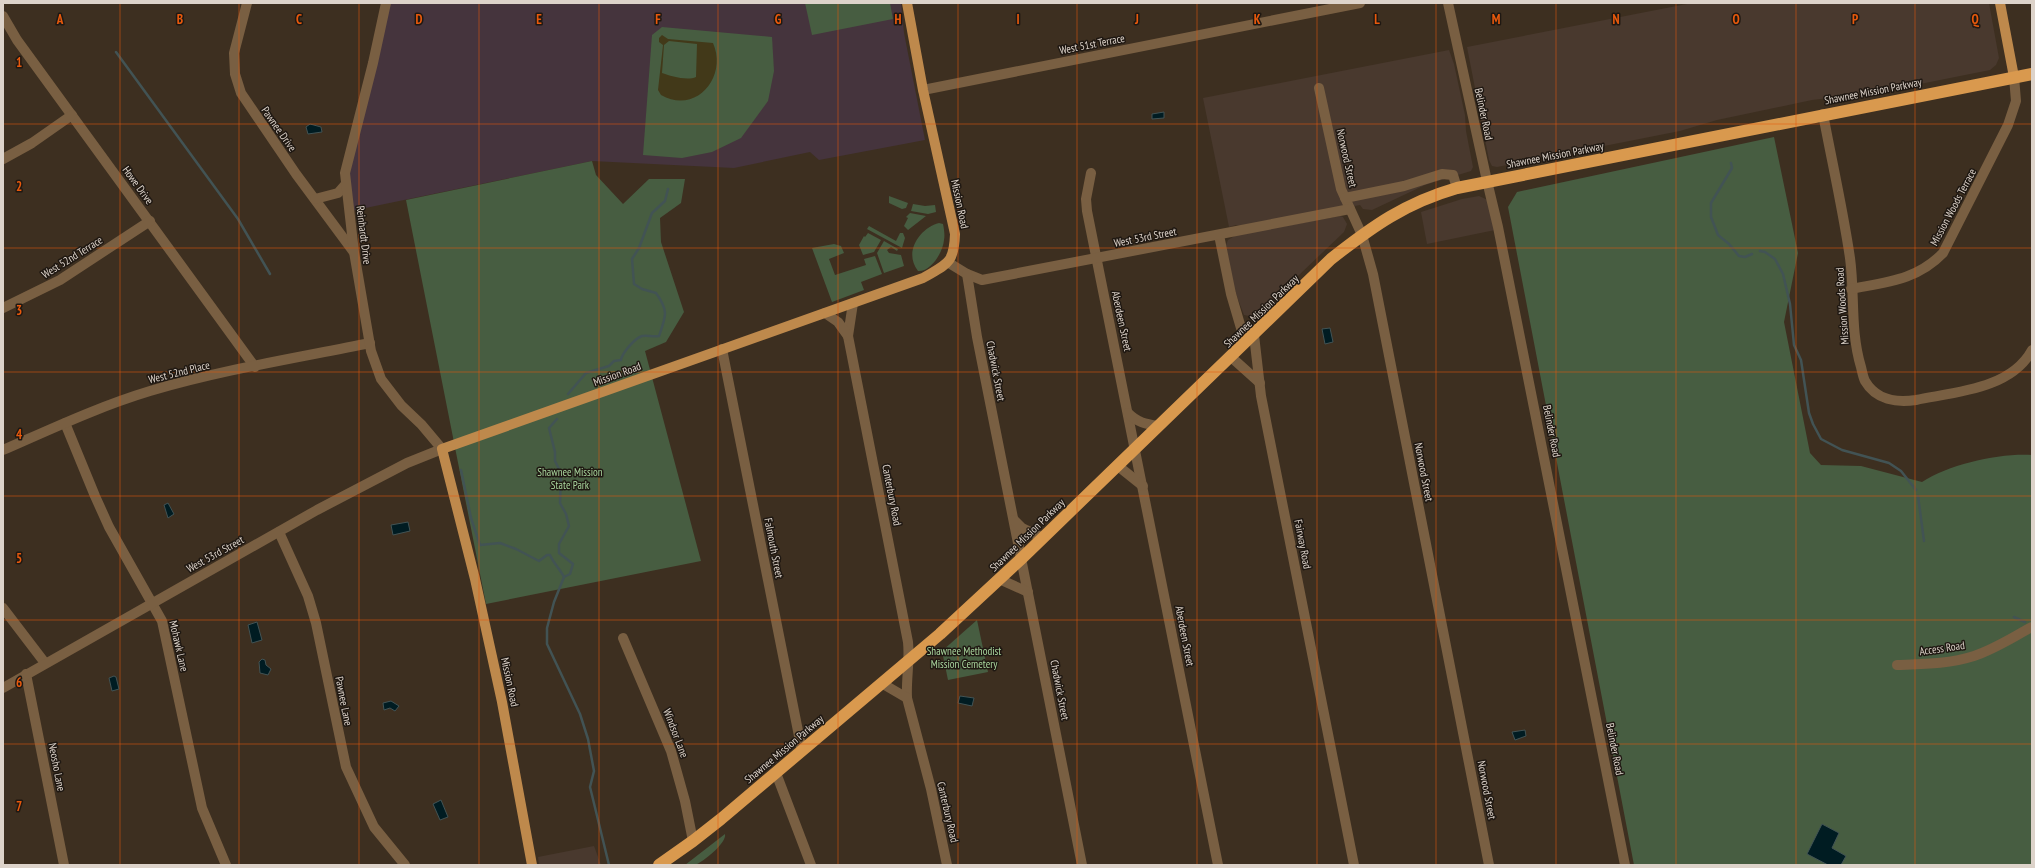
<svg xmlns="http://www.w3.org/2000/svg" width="2035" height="868" font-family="'PT Sans Narrow',sans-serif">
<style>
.commercial{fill:#49392e}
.education{fill:#45343d}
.green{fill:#475d41}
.sand{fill:#423919;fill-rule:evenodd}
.water{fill:#001c22;stroke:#425354}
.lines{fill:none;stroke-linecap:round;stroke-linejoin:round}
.stream{stroke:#425354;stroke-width:2.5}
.minor{stroke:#795f42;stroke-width:10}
.major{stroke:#be894c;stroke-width:10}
.highway{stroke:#d9994e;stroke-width:12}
.grid{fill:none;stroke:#e8590c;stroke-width:1;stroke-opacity:0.55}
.labels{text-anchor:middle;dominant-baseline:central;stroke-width:3;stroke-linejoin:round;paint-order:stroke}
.street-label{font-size:11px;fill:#ddd3ca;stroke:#1f1812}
.park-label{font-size:11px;fill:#a9d69e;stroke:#1f1812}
.grid-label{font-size:13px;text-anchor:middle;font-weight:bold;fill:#e8590c;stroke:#1f1812;stroke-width:3;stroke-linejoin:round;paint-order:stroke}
</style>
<rect width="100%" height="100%" fill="#3d2f20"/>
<g class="commercial">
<path d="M1692,3H1989L1999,58L1996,65L1990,70L1885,91L1812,100L1717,120L1680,131L1497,167L1492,166L1489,160L1467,47Z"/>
<path d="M1449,50L1454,64L1465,115L1466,131L1473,167L1471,171L1425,185L1372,210L1363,209L1360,205L1246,227L1236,225L1229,227L1203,98Z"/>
<path d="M1479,196L1488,200L1495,230L1427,244L1421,212L1462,199Z"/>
<path d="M1340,216L1343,217L1347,224L1344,232L1255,317L1244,315L1234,289L1226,245L1228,240L1236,235Z"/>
<path d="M594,846L601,865H539L538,857Z"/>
</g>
<path class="education" d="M388,3H901L904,33L925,140L819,160L810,152L734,168L592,161L351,211L347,185Z"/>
<g class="green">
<path d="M805,3H890L893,19L812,35Z"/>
<path d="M662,27L772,37L774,71L768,101L741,138L712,152L682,158L643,155L652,35Z"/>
<path d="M1774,137L1798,253L1784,322L1810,453L1821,465L1861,466L1922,482C1950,464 1999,453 2032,455V865H1634L1508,207L1517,192Z"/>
<path d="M592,161L596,175L623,204L649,179H685L681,203L660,218L661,242L684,312L666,342L645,351L701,561L486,604L406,200Z"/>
<path d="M889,196L908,203L906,208L902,209L889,203Z"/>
<path d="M913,204L925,206L935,205L936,212L928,214L911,211Z"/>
<path d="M910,213L926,216L908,230L904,226L908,218L906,217Z"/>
<path d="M939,223L943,224C944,229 945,235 944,240C943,252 931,272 918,271C903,252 920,228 939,223Z"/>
<path d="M869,226L896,241L900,233H903L905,238L902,248L867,229Z"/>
<path d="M868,233L881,240L874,252L863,255L859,245L864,236L865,237Z"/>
<path d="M884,241L898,249L897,251L891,247L887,250L889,253L901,255L904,266L884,273L877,253Z"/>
<path d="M834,244L841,246L844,253L829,259L835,275L866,265L864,259L875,256L882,274L861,282L864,290L832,302L812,248Z"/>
<path d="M977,620L988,672L948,680L942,651Z"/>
<path d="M725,834C727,843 703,862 695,865C692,866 688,865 685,865Z"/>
</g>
<path class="sand" d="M662,35L668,39L713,43C728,77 696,115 661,95L658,90L663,45L659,42V38ZM669,41L697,44L696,77C687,81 670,76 662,73L664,45Z"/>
<g class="water">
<path d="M1164,112V118L1152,119V114Z"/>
<path d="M310,124L321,127L322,132L308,134L306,127Z"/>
<path d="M1330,328L1333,342L1325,344L1322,329Z"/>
<path d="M168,503L174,514L168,518L164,505Z"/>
<path d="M408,522L410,531L393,535L391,525Z"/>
<path d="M257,622L262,640L252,643L248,625Z"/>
<path d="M262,659L265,660L266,665L271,669L268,675L260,673L259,662Z"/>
<path d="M114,676L116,677L119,689L112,691L109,678Z"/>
<path d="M960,696L974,698L972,706L958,703Z"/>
<path d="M391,701L399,706L395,711L390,708L384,710L383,703Z"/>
<path d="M1525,730L1526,736L1515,740L1512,732Z"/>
<path d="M441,800L448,817L440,820L433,804Z"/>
<path d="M1822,824L1839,833L1832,848L1846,856L1841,865H1828L1807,854Z"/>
</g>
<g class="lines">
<g class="stream">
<path d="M116,52L238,219L270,274"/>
<path d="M1731,163L1732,168L1711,203V217L1718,235L1729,244L1739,256L1745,257L1752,254"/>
<path d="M1760,251L1765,252L1775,259L1783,274L1790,304L1794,345L1801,360L1809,413L1813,424L1821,439L1842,450L1889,463L1901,471L1916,490"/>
<path d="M568,394L586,373L609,366L614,361L621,360C622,353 635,338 642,336C647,335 653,337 659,336C666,316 669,311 656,293L642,289L634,284L632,259L639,248L652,213L665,201L668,189"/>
<path d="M557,419L549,428L555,452V461L561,473L560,503L566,514L569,526L559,544V553L573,564L570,574L564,577"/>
<path d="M461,470L471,518L480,545L500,543L516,549L539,561L547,555H550C554,564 560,569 564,577L554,602L547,628V644L580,714L588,739L594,771L590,787L609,865"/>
<path d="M1918,496L1924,541"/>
<path d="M2014,617L2025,622"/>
</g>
<g class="minor">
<path d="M247,3L234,53L235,74L241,93L296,174L353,251"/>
<path d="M1448,3L1487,181L1498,227L1625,865"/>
<path d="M3,16L17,40L255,367"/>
<path d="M1319,88L1341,189L1362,235L1373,274L1489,865"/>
<path d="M923,90L1360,3"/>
<path d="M1823,114C1832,162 1843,210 1850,258C1855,294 1850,331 1861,367C1862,371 1863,377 1865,381C1876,400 1897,403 1916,400C1955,392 2011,389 2032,350"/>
<path d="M3,159L32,143L72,115"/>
<path d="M1091,173L1086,199L1087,211L1218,865"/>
<path d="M1345,198L1404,186L1442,174L1453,175L1457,188"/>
<path d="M315,199L338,193L345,185"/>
<path d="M1219,235L1231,294L1241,328L1254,335L1261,396L1354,865"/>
<path d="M949,263L967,274L982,280L1350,209"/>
<path d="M967,274L977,337L1082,865"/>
<path d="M1851,289C1887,282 1917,280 1943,253L2008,125L2016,101L2014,77"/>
<path d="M853,303L848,336L908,642C910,661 906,679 907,698"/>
<path d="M3,308L60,280L150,221"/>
<path d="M825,313L838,322L848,336"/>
<path d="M722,349L802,751"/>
<path d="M1231,357L1260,383"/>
<path d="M1128,413C1138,423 1146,424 1159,426"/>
<path d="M65,423L95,496L109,527L162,621L202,808L226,865"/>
<path d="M3,450C51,429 100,406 150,391C221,370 296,358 370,343"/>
<path d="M1118,466L1143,486"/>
<path d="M1014,520L1022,528L1043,538"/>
<path d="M279,532L308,596L316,623L346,767L374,827L405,865"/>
<path d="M999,579L1028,592"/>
<path d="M3,608L45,663"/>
<path d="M623,638L671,751L685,801L693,841"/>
<path d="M1897,665C1923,664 1949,664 1974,656C1995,649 2013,637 2032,627"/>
<path d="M26,674L64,865"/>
<path d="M883,684L907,698L931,789L947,865"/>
<path d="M3,688L317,510L407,463L442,449L421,424L401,405L381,379L371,351L354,252L345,173L373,63L386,3"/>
<path d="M776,773L811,865"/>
</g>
<g class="major">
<path d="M2000,3L2014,77"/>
<path d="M532,865L502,702L475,579L442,449L923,278C947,264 954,264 955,234L923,90L907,3"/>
</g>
<path class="highway" d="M659,865L693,841L721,819L940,634L1021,559L1331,259C1373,226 1405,203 1457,188L2032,74"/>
</g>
<path class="grid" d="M120,3V865M239,3V865M359,3V865M479,3V865M599,3V865M718,3V865M838,3V865M958,3V865M1077,3V865M1197,3V865M1317,3V865M1436,3V865M1556,3V865M1676,3V865M1796,3V865M1915,3V865M3,124H2032M3,248H2032M3,372H2032M3,496H2032M3,620H2032M3,744H2032"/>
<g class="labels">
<g class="street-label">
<text transform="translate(1092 44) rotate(-11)">West 51st Terrace</text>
<text transform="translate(1873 91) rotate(-11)">Shawnee Mission Parkway</text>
<text transform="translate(1484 114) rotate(78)">Belinder Road</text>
<text transform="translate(279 129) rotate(55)">Pawnee Drive</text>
<text transform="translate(1555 155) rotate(-11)">Shawnee Mission Parkway</text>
<text transform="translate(1347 158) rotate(77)">Norwood Street</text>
<text transform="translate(138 185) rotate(54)">Howe Drive</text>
<text transform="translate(960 204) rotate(78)">Mission Road</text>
<text transform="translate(1953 207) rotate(-62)">Mission Woods Terrace</text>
<text transform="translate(364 235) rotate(83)">Reinhardt Drive</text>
<text transform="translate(1145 237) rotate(-11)">West 53rd Street</text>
<text transform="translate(72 257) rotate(-32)">West 52nd Terrace</text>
<text transform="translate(1842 306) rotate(-94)">Mission Woods Road</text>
<text transform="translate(1261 311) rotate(-44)">Shawnee Mission Parkway</text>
<text transform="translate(1122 321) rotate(78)">Aberdeen Street</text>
<text transform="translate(996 371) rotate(79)">Chadwick Street</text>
<text transform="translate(179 372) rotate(-14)">West 52nd Place</text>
<text transform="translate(617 374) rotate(-20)">Mission Road</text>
<text transform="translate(1552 431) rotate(79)">Belinder Road</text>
<text transform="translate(1424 472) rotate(79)">Norwood Street</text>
<text transform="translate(892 495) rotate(79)">Canterbury Road</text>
<text transform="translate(1027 535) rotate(-44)">Shawnee Mission Parkway</text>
<text transform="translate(1303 544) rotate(79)">Fairway Road</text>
<text transform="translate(774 548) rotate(79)">Falmouth Street</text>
<text transform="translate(215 554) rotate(-29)">West 53rd Street</text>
<text transform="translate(1185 636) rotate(79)">Aberdeen Street</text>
<text transform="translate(179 646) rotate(77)">Mohawk Lane</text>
<text transform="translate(1942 648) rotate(-8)">Access Road</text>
<text transform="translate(510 682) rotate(78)">Mission Road</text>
<text transform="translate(1060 690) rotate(79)">Chadwick Street</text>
<text transform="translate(344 701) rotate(79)">Pawnee Lane</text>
<text transform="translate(676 733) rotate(69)">Windsor Lane</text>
<text transform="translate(784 749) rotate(-40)">Shawnee Mission Parkway</text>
<text transform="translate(1615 749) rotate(79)">Belinder Road</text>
<text transform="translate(57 767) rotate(79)">Neosho Lane</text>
<text transform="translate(1487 790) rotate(79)">Norwood Street</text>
<text transform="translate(948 812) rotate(77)">Canterbury Road</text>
</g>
<g class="park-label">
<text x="570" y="472">Shawnee Mission<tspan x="570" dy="13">State Park</tspan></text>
<text x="964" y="651">Shawnee Methodist<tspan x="964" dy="13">Mission Cemetery</tspan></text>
</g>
</g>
<g class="grid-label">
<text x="60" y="24">A</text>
<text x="180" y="24">B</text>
<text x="299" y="24">C</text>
<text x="419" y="24">D</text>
<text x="539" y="24">E</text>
<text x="658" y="24">F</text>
<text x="778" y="24">G</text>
<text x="898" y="24">H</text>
<text x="1018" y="24">I</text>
<text x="1137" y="24">J</text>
<text x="1257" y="24">K</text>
<text x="1377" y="24">L</text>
<text x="1496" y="24">M</text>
<text x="1616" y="24">N</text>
<text x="1736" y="24">O</text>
<text x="1855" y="24">P</text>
<text x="1975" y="24">Q</text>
<text x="19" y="67">1</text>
<text x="19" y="191">2</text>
<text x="19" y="315">3</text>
<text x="19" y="439">4</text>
<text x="19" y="563">5</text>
<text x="19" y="687">6</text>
<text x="19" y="811">7</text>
</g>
<rect width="2035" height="868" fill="none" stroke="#ddd3ca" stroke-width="8"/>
</svg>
